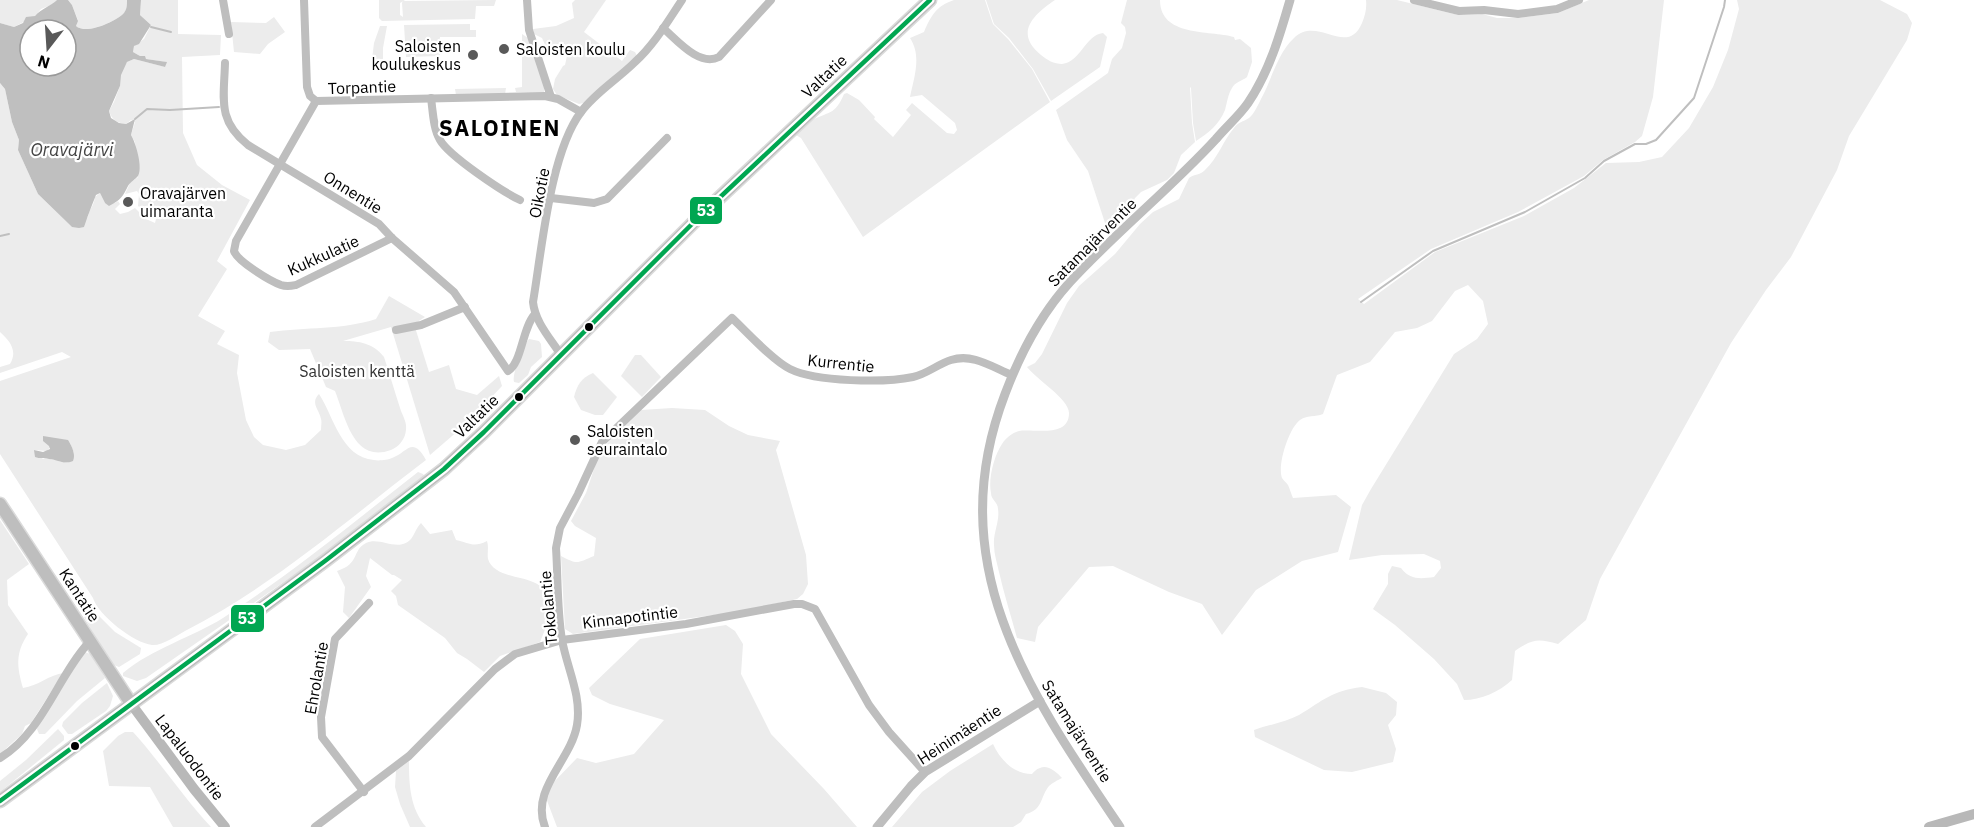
<svg xmlns="http://www.w3.org/2000/svg" width="1974" height="827" font-family="'IBM Plex Sans',sans-serif">
<style>
.green{fill:#ececec;fill-rule:evenodd}
.water{fill:#bfbfbf;fill-rule:evenodd}
.lines{fill:none;stroke-linecap:round;stroke-linejoin:round}
.stream{stroke:#bfbfbf;stroke-width:2}
.primary-casing{stroke:#dbdbdb;stroke-width:15}
.trunk-casing{stroke:#dbdbdb;stroke-width:15}
.minor{stroke:#bebebe;stroke-width:8}
.tertiary{stroke:#bebebe;stroke-width:9}
.secondary{stroke:#b8b8b8;stroke-width:10}
.primary{stroke:#bebebe;stroke-width:12}
.trunk{stroke:#bebebe;stroke-width:12}
.bus-1-casing{stroke:#fff;stroke-width:9}
.bus-1{stroke:#00a651;stroke-width:4.5}
.poi-dot{fill:#595959;stroke:#fff;stroke-width:2}
.bus-dot{fill:#000;stroke:#fff;stroke-width:2}
.labels{text-anchor:middle;dominant-baseline:central;stroke-width:4.5;stroke-linejoin:round;paint-order:stroke}
.poi-label{font-size:16px;fill:#000;stroke:#fff;text-anchor:start}
.street-label{font-size:16px;fill:#000;stroke:#fff}
.park-label{font-size:16px;fill:#333;stroke:#fff}
.water-label{font-size:18px;font-style:italic;fill:#444;stroke:#fff}
.district-label{font-size:22px;font-weight:bold;letter-spacing:1.5px;fill:#000;stroke:#fff}
.line-badge{stroke:#fff;stroke-width:2}
.badge-label{font-size:16px;text-anchor:middle;font-weight:bold;fill:#fff}
</style>
<rect width="100%" height="100%" fill="#fff"/>
<g class="green">
<path d="M0,0H57L51,5L41,9L35,16L14,27L0,23Z"/>
<path d="M68,0H127C127,6 127,10 123,14C114,22 85,35 76,26L78,20L72,5Z"/>
<path d="M141,0H178V34L221,35L220,55L182,57L183,133L197,165L222,185L250,200L217,261L227,269L198,316L225,331L217,344L239,355L237,373L246,420L254,437L263,445L286,450L305,445L321,430C321,426 322,422 321,419C319,409 310,403 319,394C334,417 341,457 374,460C378,461 388,460 392,458C407,453 412,435 426,460C347,520 273,586 185,631C176,636 162,646 152,645C134,643 98,615 93,598L0,454V381L71,357L62,352L0,373V367L10,364C18,351 10,341 0,332V83L5,89L12,122L19,140L18,150L38,194L72,227L88,217C89,209 94,206 95,197L100,193L105,203H115L118,201L120,204L115,209L120,214L128,212L135,208L146,219L155,223L156,219L138,206L139,194L137,191L125,194L130,183L138,177L135,142L131,135L135,122L131,120L126,124C117,123 112,120 109,111L114,102L120,86V75L127,62L134,59L165,67L166,62L146,59L144,56H140L133,52L134,46L144,39L151,25L140,15ZM57,439L70,443L74,453L68,463C60,463 51,457 43,459L34,450L47,451Z"/>
<path d="M379,0H405L400,3V15L403,17L402,3L403,1L496,0L494,6H476L475,19L382,21L379,18Z"/>
<path d="M575,0H606L584,32L622,61L630,50L635,52L637,56L587,102L579,104L557,95L553,89L555,79L563,66L565,65L567,56L559,46L546,47L542,38L534,34L533,29L556,26L574,18L572,3Z"/>
<path d="M954,0H985L993,24L1008,39L1032,69L1050,102L863,237L801,138L796,135C801,130 806,124 811,121C828,111 835,116 844,94L847,93L859,100L875,117L874,119L893,137L911,115L906,110L912,103L947,133L954,134L957,130L955,123L922,95L910,97C914,78 922,56 910,38L924,32C931,16 936,6 954,0Z"/>
<path d="M986,0H1055C1033,15 1014,33 1041,55C1047,60 1054,64 1062,64C1081,62 1085,35 1103,33L1107,37L1100,67L1051,101L1033,69L1009,38L994,24Z"/>
<path d="M1127,0H1160C1160,37 1209,30 1234,37L1235,40L1240,39L1251,48L1252,62L1247,77C1242,81 1235,82 1232,88C1228,94 1227,103 1225,110C1219,125 1208,133 1196,141L1193,123L1191,88L1190,87L1192,123L1195,142L1181,155L1174,173L1167,180L1141,192L1135,198L1127,216L1119,222L1106,226L1088,171L1067,140L1056,110L1108,73L1112,59L1122,48L1126,33L1125,27L1121,23Z"/>
<path d="M1366,0H1397L1458,15L1482,14L1497,18H1518L1558,13L1589,0H1664L1653,97L1642,136L1635,142L1603,160L1584,176L1518,212L1431,249L1358,299L1364,304L1435,252L1524,216L1574,188L1606,163L1639,162L1662,157L1689,128L1713,87L1728,50L1739,9L1737,0H1880L1907,14L1912,23L1907,40L1849,136L1837,170L1791,257L1766,290L1731,343L1600,579L1586,620L1558,644C1538,638 1532,639 1515,651L1512,680C1499,692 1481,700 1464,700L1457,684L1434,659L1395,625L1373,609L1388,584V574L1392,566L1401,568C1410,580 1420,579 1434,577L1441,568L1440,561L1424,554L1382,555L1349,560L1362,505L1371,489L1454,354L1477,339L1488,324L1483,301L1468,285L1455,291L1432,321L1417,328L1395,332L1370,362L1337,375L1323,414C1316,417 1306,415 1300,420C1289,428 1277,465 1282,478C1283,480 1286,482 1288,485C1290,489 1291,494 1293,498L1336,495L1351,507L1338,552L1302,561L1256,590L1222,635L1202,604L1169,592L1113,566L1089,567L1038,627L1035,642L1017,638C1011,616 1004,594 999,572C997,563 994,554 994,545C993,533 1000,521 998,509C998,502 991,500 991,493C988,479 994,456 1002,444C1006,438 1012,433 1019,431C1032,428 1069,439 1069,413C1069,399 1036,379 1027,367L1035,363L1042,354L1067,303L1079,286L1115,254L1140,224L1153,212L1179,199L1189,178C1194,174 1201,175 1205,170C1218,158 1223,141 1234,128C1238,122 1243,122 1249,118C1254,114 1258,105 1261,99C1272,79 1277,54 1294,38C1318,15 1347,58 1362,23C1365,16 1367,8 1366,0Z"/>
<path d="M274,17L285,32L268,44L260,54L234,52L231,22L266,23Z"/>
<path d="M470,24V30H476V37H440V56L406,57L404,25Z"/>
<path d="M380,26H387L383,48V59H372L374,43Z"/>
<path d="M522,34L528,38L544,86V93L516,92L515,88L522,87Z"/>
<path d="M506,88L505,94L456,95L455,89Z"/>
<path d="M389,296L425,317L414,324L429,372L449,365L456,389L477,395L499,376L502,386L466,424L430,455L391,327L343,341C359,341 373,343 384,357C390,375 395,393 401,411C403,416 407,423 406,429C406,438 399,447 391,450C353,464 345,416 335,391L326,387L310,349L279,350L268,342L270,332C306,327 342,330 376,319Z"/>
<path d="M529,339L539,341L541,344L542,357L531,367L528,375L519,383L514,382C512,373 523,346 529,339Z"/>
<path d="M635,355H641L661,377L642,397L621,376Z"/>
<path d="M593,373L617,397L603,415H595L581,410L574,397C577,385 581,378 593,373Z"/>
<path d="M672,408L705,410L729,426L748,435L780,441L776,450L806,555L808,584L803,594L797,599L736,612L573,634L565,629L561,556C578,565 577,563 594,556L596,538L575,526L571,521L586,493L597,460L604,447L629,420L641,410Z"/>
<path d="M418,472L423,474L425,477L337,545L146,678L137,681L123,676V673C153,648 191,638 223,618C291,574 354,522 418,472Z"/>
<path d="M0,520L29,564L7,580L8,605L28,634C15,653 17,667 23,688C38,686 49,675 63,673L31,723L25,726L22,734L0,754Z"/>
<path d="M421,523L430,534L452,530L456,540C470,543 473,548 487,541C489,547 487,553 488,559C493,576 520,576 533,582C542,586 548,591 555,598L557,617L546,627L540,642L500,656L484,672L467,659L457,653L445,638L398,605L396,596L391,591L402,580L394,575H392L370,558L366,576L371,587L349,618L343,612L345,587L337,571C360,564 352,550 366,543C380,536 398,553 411,539C415,534 416,528 421,523Z"/>
<path d="M93,610L115,632L141,648L140,654L119,667L114,665L96,638L84,617L85,613Z"/>
<path d="M726,625L735,631L743,644L741,674L771,734L824,789L857,827H557L546,798L550,786L577,758L596,763L634,754L664,720L610,704L592,695L589,688L640,639Z"/>
<path d="M85,652L93,655L105,678L77,701L45,734H39L37,729L39,722L75,663Z"/>
<path d="M107,683L113,696L110,706L106,711L72,734H68L62,726L63,722L82,703Z"/>
<path d="M1362,687L1386,693L1397,702L1396,715L1388,725L1396,749L1393,762L1352,772L1324,770L1255,737L1254,730C1268,725 1286,722 1299,715C1324,700 1331,691 1362,687Z"/>
<path d="M58,729L64,736V740L0,792V781L26,760Z"/>
<path d="M125,732H133C161,763 183,797 211,827H173L150,787L109,786L103,751L118,736Z"/>
<path d="M993,744C1000,759 1013,774 1032,774C1034,772 1036,769 1040,768C1047,764 1057,772 1062,778C1058,780 1052,783 1049,786C1040,797 1043,810 1026,814L1021,822L1013,827H892L922,792L950,771Z"/>
<path d="M409,761C409,785 410,808 426,827H410L400,804L395,787L396,771Z"/>
</g>
<g class="water">
<path d="M57,0H68L72,5L78,21L76,26C86,35 114,22 123,14C127,10 127,5 127,0H141L140,15L151,25L139,44L134,46L133,52L140,56H145L146,59L167,62L165,67L134,59L127,62L121,75L120,86L109,111L111,118L119,123L126,124L135,119L131,135C136,143 143,168 138,176C135,180 131,181 128,186C123,196 121,200 109,206L105,203L100,193L96,195C92,205 88,215 84,227L79,228L72,227L38,194L18,150L19,140L12,122L5,89L0,83V23L14,27L23,23L26,17L35,16C41,9 49,7 57,0ZM30,30H66V66H30Z"/>
<path d="M43,436L68,440C72,446 76,455 73,461C63,465 59,460 49,459C43,457 40,459 35,457L34,450L43,452L50,449L49,446L43,441Z"/>
</g>
<g class="lines">
<g class="stream">
<path d="M151,27L171,32"/>
<path d="M135,119L147,109L170,110L219,107"/>
<path d="M0,236L9,234"/>
<path d="M1361,302L1433,251L1525,212L1585,178L1604,161L1635,144H1646L1656,140L1694,98L1724,7L1725,0"/>
</g>
<defs>
<path id="primary" d="M0,504L132,705"/>
<path id="trunk" d="M0,801L325,561L444,469L484,432L700,216L930,0"/>
</defs>
<use href="#primary" class="primary-casing"/>
<use href="#trunk" class="trunk-casing"/>
<g class="minor">
<path d="M223,0L229,34"/>
<path d="M304,0L307,87L310,96L316,101"/>
<path d="M527,0L529,30L551,97"/>
<path d="M1414,0L1459,11L1484,10L1518,14L1557,9L1579,0"/>
<path d="M663,28C677,40 699,67 719,57L771,0"/>
<path d="M225,63C224,99 217,120 248,145L379,224L392,238L454,292L508,371C522,363 522,328 535,314"/>
<path d="M431,98C433,112 433,128 440,140C449,156 503,192 520,200"/>
<path d="M551,198L594,203L607,199L667,138"/>
<path d="M392,238L296,285C291,286 287,287 281,285C270,281 237,261 234,251L236,241L316,101L545,96L558,99L581,112"/>
<path d="M396,330L421,325L465,307"/>
<path d="M561,355C550,338 535,322 533,302C542,249 550,153 581,112C596,92 618,79 635,62C654,45 668,21 682,0"/>
<path d="M0,758C43,732 57,677 90,641"/>
<path d="M364,792L322,737L321,717L335,639L369,603"/>
<path d="M315,827L409,756L495,669L515,654L562,640L686,624L794,604H802L815,609L869,705L889,732L925,772"/>
<path d="M545,827C530,789 571,761 577,725C582,696 567,668 562,640C557,610 558,578 556,548L560,528L578,494L602,442L732,318C747,332 772,360 790,369C816,382 885,383 913,377C927,374 938,364 951,360C973,353 992,367 1012,375"/>
</g>
<g class="tertiary">
<path d="M877,827L911,786L925,772L1040,701"/>
<path d="M1120,827C1028,691 940,564 1005,394C1020,354 1041,314 1070,282C1116,232 1170,189 1216,139C1226,127 1239,116 1248,103C1269,72 1280,35 1290,0"/>
</g>
<g class="secondary">
<path d="M132,705L194,789L225,827"/>
<path d="M1929,827L1974,814"/>
</g>
<use href="#primary" class="primary"/>
<use href="#trunk" class="trunk"/>
<defs>
<path id="bus-1" d="M0,801L325,561L444,469L484,432L700,216L930,0"/>
</defs>
<use href="#bus-1" class="bus-1-casing"/>
<use href="#bus-1" class="bus-1"/>
</g>
<g class="poi-dot">
<circle cx="504" cy="49" r="6"/>
<circle cx="473" cy="55" r="6"/>
<circle cx="128" cy="202" r="6"/>
<circle cx="575" cy="440" r="6"/>
</g>
<g class="bus-dot">
<circle cx="589" cy="327" r="5"/>
<circle cx="519" cy="397" r="5"/>
<circle cx="75" cy="746" r="5"/>
</g>
<g class="labels">
<g class="poi-label">
<text x="461" y="46" text-anchor="end">Saloisten<tspan x="461" dy="18">koulukeskus</tspan></text>
<text x="516" y="49">Saloisten koulu</text>
<text x="140" y="193">Oravajärven<tspan x="140" dy="18">uimaranta</tspan></text>
<text x="587" y="431">Saloisten<tspan x="587" dy="18">seuraintalo</tspan></text>
</g>
<g class="street-label">
<text transform="translate(824 76) rotate(-43)">Valtatie</text>
<text transform="translate(362 87) rotate(-2)">Torpantie</text>
<text transform="translate(353 192) rotate(32)">Onnentie</text>
<text transform="translate(539 193) rotate(-79)">Oikotie</text>
<text transform="translate(1092 242) rotate(-45)">Satamajärventie</text>
<text transform="translate(323 255) rotate(-24)">Kukkulatie</text>
<text transform="translate(841 363) rotate(6)">Kurrentie</text>
<text transform="translate(476 416) rotate(-44)">Valtatie</text>
<text transform="translate(80 595) rotate(57)">Kantatie</text>
<text transform="translate(548 608) rotate(-95)">Tokolantie</text>
<text transform="translate(630 617) rotate(-7)">Kinnapotintie</text>
<text transform="translate(316 678) rotate(-80)">Ehrolantie</text>
<text transform="translate(1077 731) rotate(58)">Satamajärventie</text>
<text transform="translate(959 734) rotate(-33)">Heinimäentie</text>
<text transform="translate(190 757) rotate(53)">Lapaluodontie</text>
</g>
<g class="park-label">
<text x="357" y="371">Saloisten kenttä</text>
</g>
<g class="water-label">
<text x="72" y="149">Oravajärvi</text>
</g>
<g class="district-label">
<text x="500" y="127">SALOINEN</text>
</g>
</g>
<g class="line-badge">
<rect x="689" y="196" width="34" height="29" rx="6" fill="#00a651"/>
<rect x="230" y="604" width="35" height="29" rx="6" fill="#00a651"/>
</g>
<g class="badge-label">
<text x="706" y="216">53</text>
<text x="247" y="624">53</text>
</g>
<g transform="translate(48 48) rotate(197)"><circle r="28" fill="#ffffff" stroke="#999999" stroke-width="1.5"/>
<path d="M0-4.5L10 22L0 15L-10 22Z" fill="#595959"/>
<text y="-9" font-size="16" font-weight="bold" text-anchor="middle" fill="#000000">N</text>
</g>
</svg>
